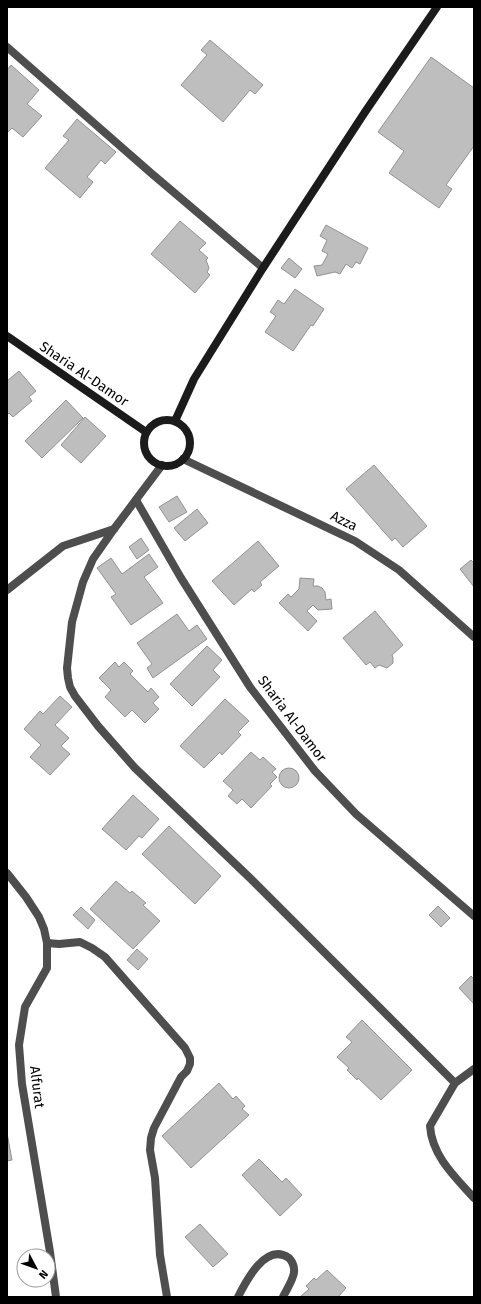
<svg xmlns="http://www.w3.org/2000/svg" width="481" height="1304" font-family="'Fira Sans',sans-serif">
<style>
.building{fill:#bebebe;stroke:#929292}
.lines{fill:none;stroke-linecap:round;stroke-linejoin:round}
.street{stroke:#4e4e4e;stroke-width:8}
.secondary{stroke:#1b1b1b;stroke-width:8}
.labels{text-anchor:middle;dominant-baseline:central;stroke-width:3.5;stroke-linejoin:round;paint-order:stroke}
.street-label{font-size:14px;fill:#000;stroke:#fff}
</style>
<rect width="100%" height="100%" fill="#fff"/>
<g class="building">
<path d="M210,40L263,85L255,94L250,90L223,122L181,85L207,55L201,50Z"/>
<path d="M431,57L474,88V146L446,185L452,189L439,208L389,173L404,151L378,132Z"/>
<path d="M11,65L39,90L27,104L42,116L23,137L12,128L8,132L7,131V70Z"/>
<path d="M77,119L116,152L105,164L101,160L87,177L93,182L80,198L45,168L69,140L63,136Z"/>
<path d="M180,221L206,243L199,250L208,258L206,260L209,268L207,272L210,275L195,293L151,254Z"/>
<path d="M326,225L368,248L360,264L356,262L352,268L346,264L340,274L335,272L317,276L314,266L322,265L328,254L322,251L327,240L320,236Z"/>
<path d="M289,258L302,269L295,278L281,268Z"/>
<path d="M295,289L324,309L313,326L311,325L293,351L265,332L276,316L270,312L278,300L284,304Z"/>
<path d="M19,371L36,391L29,397L32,401L13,417L9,413L7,415V381Z"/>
<path d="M66,400L83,418L42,458L25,441Z"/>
<path d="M85,417L106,436L81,463L61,445Z"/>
<path d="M374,465L427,526L403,547L395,538L392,541L346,489Z"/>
<path d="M177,496L187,512L169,522L159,507Z"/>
<path d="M197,509L208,523L185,541L174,528Z"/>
<path d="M141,538L149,550L137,559L129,547Z"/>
<path d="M258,541L279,566L260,582L262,585L254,592L252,589L234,605L212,581Z"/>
<path d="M149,554L158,567L144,577L163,603L131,625L111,597L116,594L97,568L111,558L122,574Z"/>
<path d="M471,560L474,563V587L460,569Z"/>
<path d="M300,578L314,579L313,586H318L322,588L325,592L326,600L331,599L332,609L318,610L313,605L307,611L317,621L308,631L279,603L288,594L291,597L299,589Z"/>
<path d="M375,611L403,645L392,655L393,658V663L387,668L379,665L375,668L370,662L366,665L343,638Z"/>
<path d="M177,614L189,631L197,625L207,639L153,678L147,668L152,664L137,643Z"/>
<path d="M207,646L222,660L213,670L220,677L192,706L170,684Z"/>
<path d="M115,662L119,667L124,662L133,671L130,674L148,692L151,688L159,697L153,703L159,709L145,723L132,710L125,717L105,697L111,690L99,678Z"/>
<path d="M60,696L72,707L55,725L69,738L61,746L70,754L50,775L30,757L41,745L24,729L40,711L43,714Z"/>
<path d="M225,699L249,721L238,732L241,735L222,755L220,752L204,768L180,746Z"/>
<path d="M251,752L260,760L263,757L276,769L272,772L277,777L270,784L272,786L251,808L242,799L237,804L228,796L233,790L223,781Z"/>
<circle cx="289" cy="778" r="10"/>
<path d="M133,795L159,819L142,838L139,836L126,850L102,829Z"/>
<path d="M169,826L221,876L195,904L142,854Z"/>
<path d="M116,881L130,893L132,891L146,903L143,905L160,921L133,949L90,909Z"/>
<path d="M438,906L450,918L441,927L429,915Z"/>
<path d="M81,907L95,920L88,929L73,915Z"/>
<path d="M137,949L148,959L138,970L127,960Z"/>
<path d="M471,976L474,979V1004L459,988Z"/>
<path d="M362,1020L412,1070L381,1100L358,1078L357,1080L347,1070L349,1068L337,1057L352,1042L346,1037Z"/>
<path d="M219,1083L233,1099L236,1096L245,1106L242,1109L249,1115L191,1168L162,1136Z"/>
<path d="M7,1133L12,1160L7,1161Z"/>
<path d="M259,1159L282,1182L286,1178L302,1195L280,1216L242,1175Z"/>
<path d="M200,1224L228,1254L213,1267L185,1237Z"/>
<path d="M327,1270L346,1288L338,1297H300L309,1289L306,1286L314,1278L316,1280Z"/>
</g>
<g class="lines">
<g class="street">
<path d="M7,47L151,173L263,268"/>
<path d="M183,459L355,541L399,570L474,637"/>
<path d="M162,465L114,529L93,559L83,582L72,622L67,668L68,678L70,687L75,696L98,726L135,768L251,879L455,1083"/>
<path d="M136,500L181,578L250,687L315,771L356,814L474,916"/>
<path d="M7,590L63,546L114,529"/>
<path d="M7,873L26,897L39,917L44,929L47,943V968L25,1007L19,1045L22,1084L50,1252L56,1297"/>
<path d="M47,943L59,944L80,942L92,948L105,957L185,1048L190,1058V1064L187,1071L181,1077L154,1128L151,1138L150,1150L155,1178L160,1255L167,1297"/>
<path d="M474,1069L455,1083L430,1126C432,1156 455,1177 474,1198"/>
<path d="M238,1297C246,1281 266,1242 289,1258C301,1271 289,1284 283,1297"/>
</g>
<g class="secondary">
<path d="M7,336L146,432"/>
<circle cx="167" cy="443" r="23"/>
<path d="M175,421L194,379L263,268L365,112L437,7"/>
</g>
</g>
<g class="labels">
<g class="street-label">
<text transform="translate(84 374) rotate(34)">Sharia Al-Damor</text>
<text transform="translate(344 521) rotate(26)">Azza</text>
<text transform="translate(292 719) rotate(53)">Sharia Al-Damor</text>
<text transform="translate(37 1087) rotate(83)">Alfurat</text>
</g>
</g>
<rect width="481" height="1304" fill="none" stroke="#000000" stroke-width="16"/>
<g transform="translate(36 1268) rotate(131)"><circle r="19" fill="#ffffff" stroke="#999999"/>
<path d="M0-3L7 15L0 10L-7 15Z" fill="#000000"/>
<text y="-6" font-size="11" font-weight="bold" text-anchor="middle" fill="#000000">N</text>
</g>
</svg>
